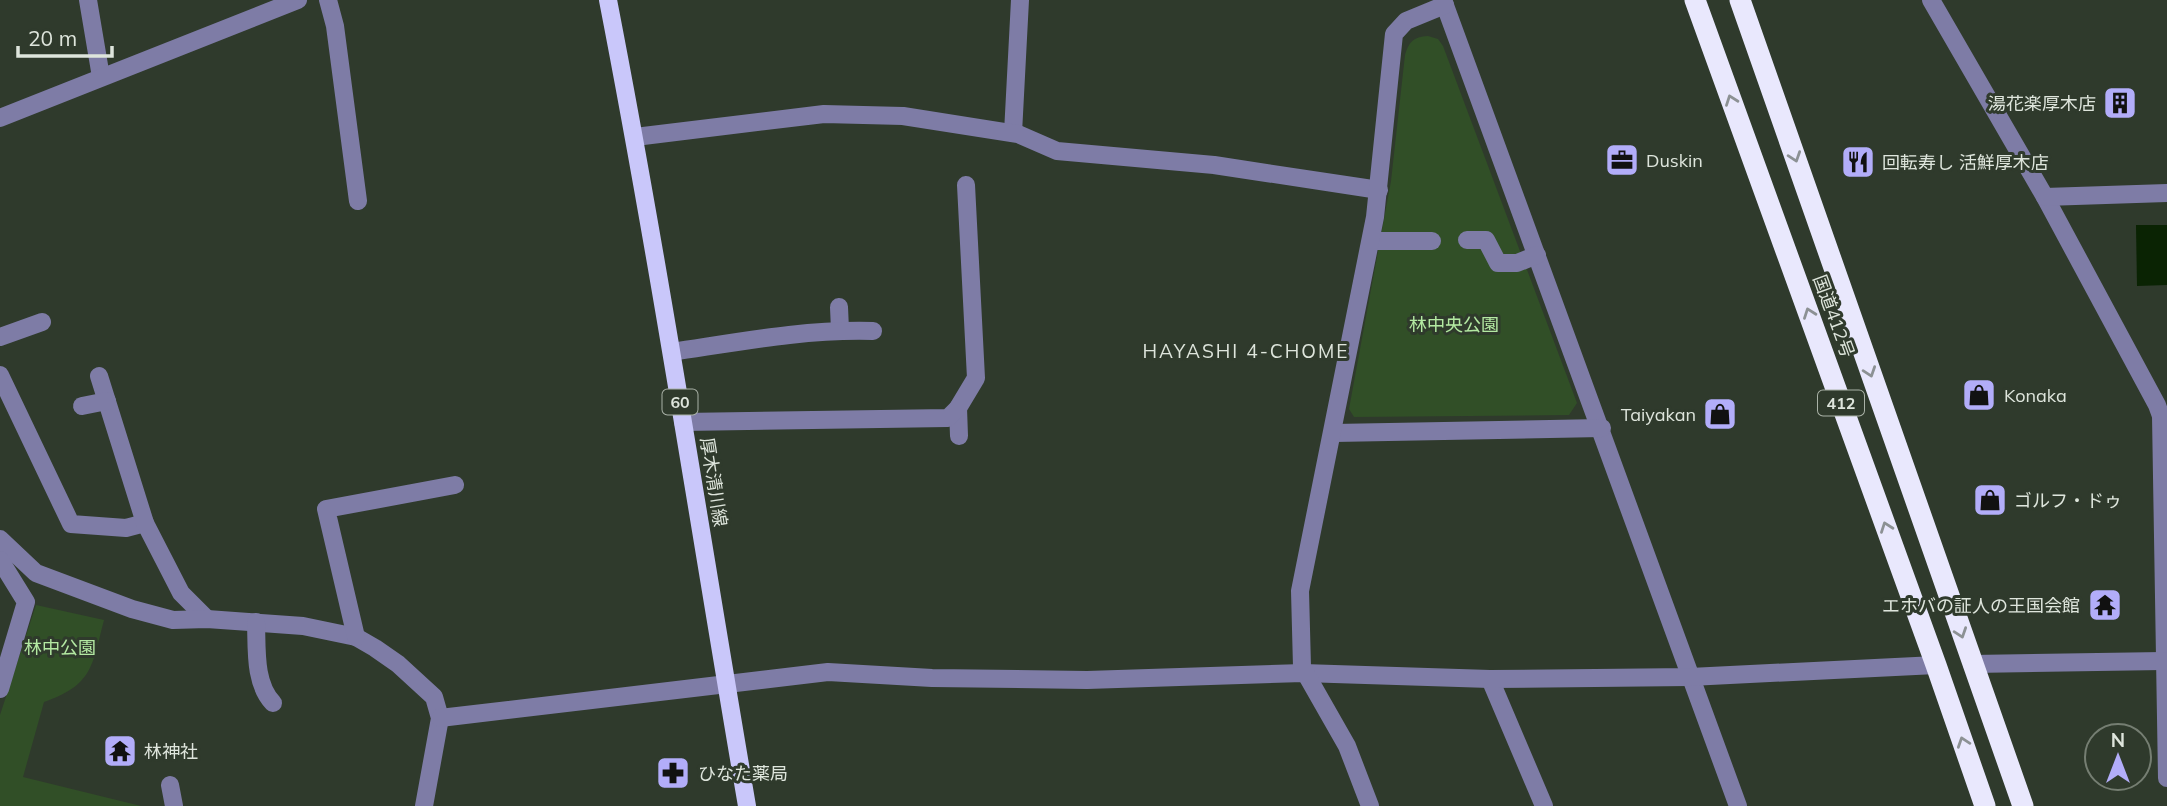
<svg xmlns="http://www.w3.org/2000/svg" width="2167" height="806" font-family="Mulish,'Noto Sans JP',sans-serif">
<style>
.green{fill:#314f27}
.water{fill:#0a2303}
.lines{fill:none;stroke-linecap:round;stroke-linejoin:round}
.minor{stroke:#7e7ca6;stroke-width:18}
.major{stroke:#c9c7fa;stroke-width:18}
.highway{stroke:#e9e8fd;stroke-width:21}
.oneway{stroke:#8c9194}
.labels{text-anchor:middle;dominant-baseline:central;stroke-width:6;stroke-linejoin:round;paint-order:stroke}
.shield{fill:#2f3a2c;stroke:#aab2a7;stroke-width:2}
.shield-label{font-size:16px;font-weight:bold;fill:#dee5dc}
.poi-label{font-size:18px;fill:#dee5dc;stroke:#2f3a2c;text-anchor:start}
.street-label{font-size:18px;fill:#dee5dc;stroke:#2f3a2c}
.park-label{font-size:18px;fill:#b3e9a2;stroke:#2f3a2c}
.neighbourhood-label{font-size:19px;letter-spacing:2px;fill:#dee5dc;stroke:#2f3a2c}
</style>
<rect width="100%" height="100%" fill="#2f3a2c"/>
<g class="green">
<path d="M1428,36L1438,39L1443,46L1577,403L1569,415L1354,417L1349,409L1391,181L1405,55C1409,42 1413,37 1428,36Z"/>
<path d="M36,605L104,620C92,666 93,685 44,702L23,777L141,806H0V715Z"/>
</g>
<path class="water" d="M2136,225H2167V285L2137,286Z"/>
<g class="lines">
<g class="minor">
<path d="M88,0L101,77"/>
<path d="M328,0L335,26L358,201"/>
<path d="M1443,0L1738,806"/>
<path d="M1931,0L2045,197L2157,405L2161,416L2167,778"/>
<path d="M0,118L298,0"/>
<path d="M1013,133L1020,0"/>
<path d="M635,137L824,114L903,116L1018,134L1057,151L1214,165L1379,190"/>
<path d="M2045,197L2167,193"/>
<path d="M1467,240H1486L1498,263H1517L1537,255"/>
<path d="M1371,241H1432"/>
<path d="M839,307L840,330"/>
<path d="M0,337L42,322"/>
<path d="M672,352C739,342 805,329 873,331"/>
<path d="M0,375L71,524L126,528L145,523"/>
<path d="M99,376L145,523L181,593L207,619"/>
<path d="M82,406L107,401"/>
<path d="M958,408L959,436"/>
<path d="M683,422L948,418L958,408L976,378L966,185"/>
<path d="M1334,433L1602,428"/>
<path d="M0,539L36,573L132,609L173,620L207,619L303,626L356,637L375,648L398,664L434,697L440,718L424,806"/>
<path d="M0,560L26,602L0,689"/>
<path d="M256,622C257,649 254,683 273,703"/>
<path d="M356,637L326,509L455,485"/>
<path d="M1972,664L2163,661"/>
<path d="M1490,679L1544,806"/>
<path d="M440,718L828,672L932,678L1087,680L1303,673L1490,679L1690,677L1936,665"/>
<path d="M170,785L174,806"/>
<path d="M1370,806L1347,746L1302,667L1300,591L1375,217L1394,34L1406,21L1445,5"/>
</g>
<path class="major" d="M608,0C660,268 701,537 747,806"/>
<g class="highway">
<path d="M1695,0L1936,665L1985,806"/>
<path d="M1740,0L2023,806"/>
</g>
</g>
<defs><path id="oneway-chevron" d="M-2-3.5L2.5 0L-2 3.5" fill="none" stroke-width="1.6" stroke-linecap="round" stroke-linejoin="round" transform="scale(1.75)"/></defs>
<g class="oneway">
<use href="#oneway-chevron" transform="translate(1731 100) rotate(-110)"/>
<use href="#oneway-chevron" transform="translate(1795 157) rotate(71)"/>
<use href="#oneway-chevron" transform="translate(1809 313) rotate(-110)"/>
<use href="#oneway-chevron" transform="translate(1870 372) rotate(71)"/>
<use href="#oneway-chevron" transform="translate(1886 527) rotate(-110)"/>
<use href="#oneway-chevron" transform="translate(1961 633) rotate(71)"/>
<use href="#oneway-chevron" transform="translate(1963 742) rotate(-109)"/>
</g>
<defs>
<symbol id="building-square" viewBox="-11 -11 22 22"><rect x="-9" y="-9" width="18" height="18" rx="4" fill="#b2adf9" stroke="#2f3a2c"/><path d="M-4-6H4V6H1V3H-1V6H-4ZM-2.5-4.3h1.7v1.8h-1.7ZM.8-4.3h1.7v1.8H.8ZM-2.5-1h1.7V.8h-1.7ZM.8-1h1.7V.8H.8Z" fill="#111"/></symbol>
<symbol id="office-square" viewBox="-11 -11 22 22"><rect x="-9" y="-9" width="18" height="18" rx="4" fill="#b2adf9" stroke="#2f3a2c"/><path d="M-6-3h4V-5.5h4V-3h4V5H-6ZM-1-4.5V-3h2v-1.5ZM-6 0V1H6V0Z" fill="#111"/></symbol>
<symbol id="restaurant-square" viewBox="-11 -11 22 22"><rect x="-9" y="-9" width="18" height="18" rx="4" fill="#b2adf9" stroke="#2f3a2c"/><path d="M-5-6h1v4h1v-4h1v4h1v-4h1v5L-1.5 .5V6h-2V.5L-5-1ZM5-6V6H3V1.5H1.5Q1.5-4 5-6Z" fill="#111"/></symbol>
<symbol id="shop-square" viewBox="-11 -11 22 22"><rect x="-9" y="-9" width="18" height="18" rx="4" fill="#b2adf9" stroke="#2f3a2c"/><path d="M-5-2.5h2.3a2.7 3.5 0 0 1 5.4 0H5L5.5 6h-11ZM-1.5-2.5h3a1.5 2.3 0 0 0-3 0Z" fill="#111"/></symbol>
<symbol id="temple-square" viewBox="-11 -11 22 22"><rect x="-9" y="-9" width="18" height="18" rx="4" fill="#b2adf9" stroke="#2f3a2c"/><path d="M0-6L5-2H3V0L6.5 2.5H4V6H1.5V3h-3V6H-4V2.5H-6.5L-3 0V-2H-5Z" fill="#111"/></symbol>
<symbol id="pharmacy-square" viewBox="-11 -11 22 22"><rect x="-9" y="-9" width="18" height="18" rx="4" fill="#b2adf9" stroke="#2f3a2c"/><path d="M-2-6h4v4h4v4h-4v4h-4v-4h-4v-4h4Z" fill="#111"/></symbol>
</defs>
<g fill-rule="evenodd">
<use href="#building-square" x="2101" y="84" width="38" height="38"/>
<use href="#office-square" x="1603" y="141" width="38" height="38"/>
<use href="#restaurant-square" x="1839" y="143" width="38" height="38"/>
<use href="#shop-square" x="1960" y="376" width="38" height="38"/>
<use href="#shop-square" x="1701" y="395" width="38" height="38"/>
<use href="#shop-square" x="1971" y="481" width="38" height="38"/>
<use href="#temple-square" x="2086" y="586" width="38" height="38"/>
<use href="#temple-square" x="101" y="732" width="38" height="38"/>
<use href="#pharmacy-square" x="654" y="754" width="38" height="38"/>
</g>
<g class="labels">
<g class="shield">
<rect x="662.5" y="389.5" width="35" height="25" rx="5"/>
<rect x="1818" y="390.5" width="46" height="25" rx="5"/>
</g>
<g class="shield-label">
<text x="680" y="402">60</text>
<text x="1841" y="403">412</text>
</g>
<g class="poi-label">
<text x="2096" y="103" text-anchor="end">湯花楽厚木店</text>
<text x="1646" y="160">Duskin</text>
<text x="1882" y="162">回転寿し 活鮮厚木店</text>
<text x="2004" y="395">Konaka</text>
<text x="1696" y="414" text-anchor="end">Taiyakan</text>
<text x="2014" y="500">ゴルフ・ドゥ</text>
<text x="2080" y="605" text-anchor="end">エホバの証人の王国会館</text>
<text x="144" y="751">林神社</text>
<text x="698" y="773">ひなた薬局</text>
</g>
<g class="street-label">
<text transform="translate(1834 316) rotate(70)">国道412号</text>
<text transform="translate(714 482) rotate(81)">厚木清川線</text>
</g>
<g class="park-label">
<text x="1454" y="324">林中央公園</text>
<text x="60" y="647">林中公園</text>
</g>
<g class="neighbourhood-label">
<text x="1246" y="351">HAYASHI 4-CHOME</text>
</g>
</g>
<g transform="translate(2118 757)"><circle r="33" fill="#2f3a2c" stroke="#757e72" stroke-width="2"/>
<path d="M0-5L12 26L0 18L-12 26Z" fill="#b2adf9"/>
<text y="-10" font-size="19" font-weight="bold" text-anchor="middle" fill="#dee5dc">N</text>
</g>
<path d="M18 46v10h94v-10" fill="none" stroke="#dee5dc" stroke-width="3.5"/>
<text x="28" y="46" font-size="21" fill="#dee5dc" stroke="#2f3a2c" stroke-width="5" paint-order="stroke">20 m</text>
</svg>
